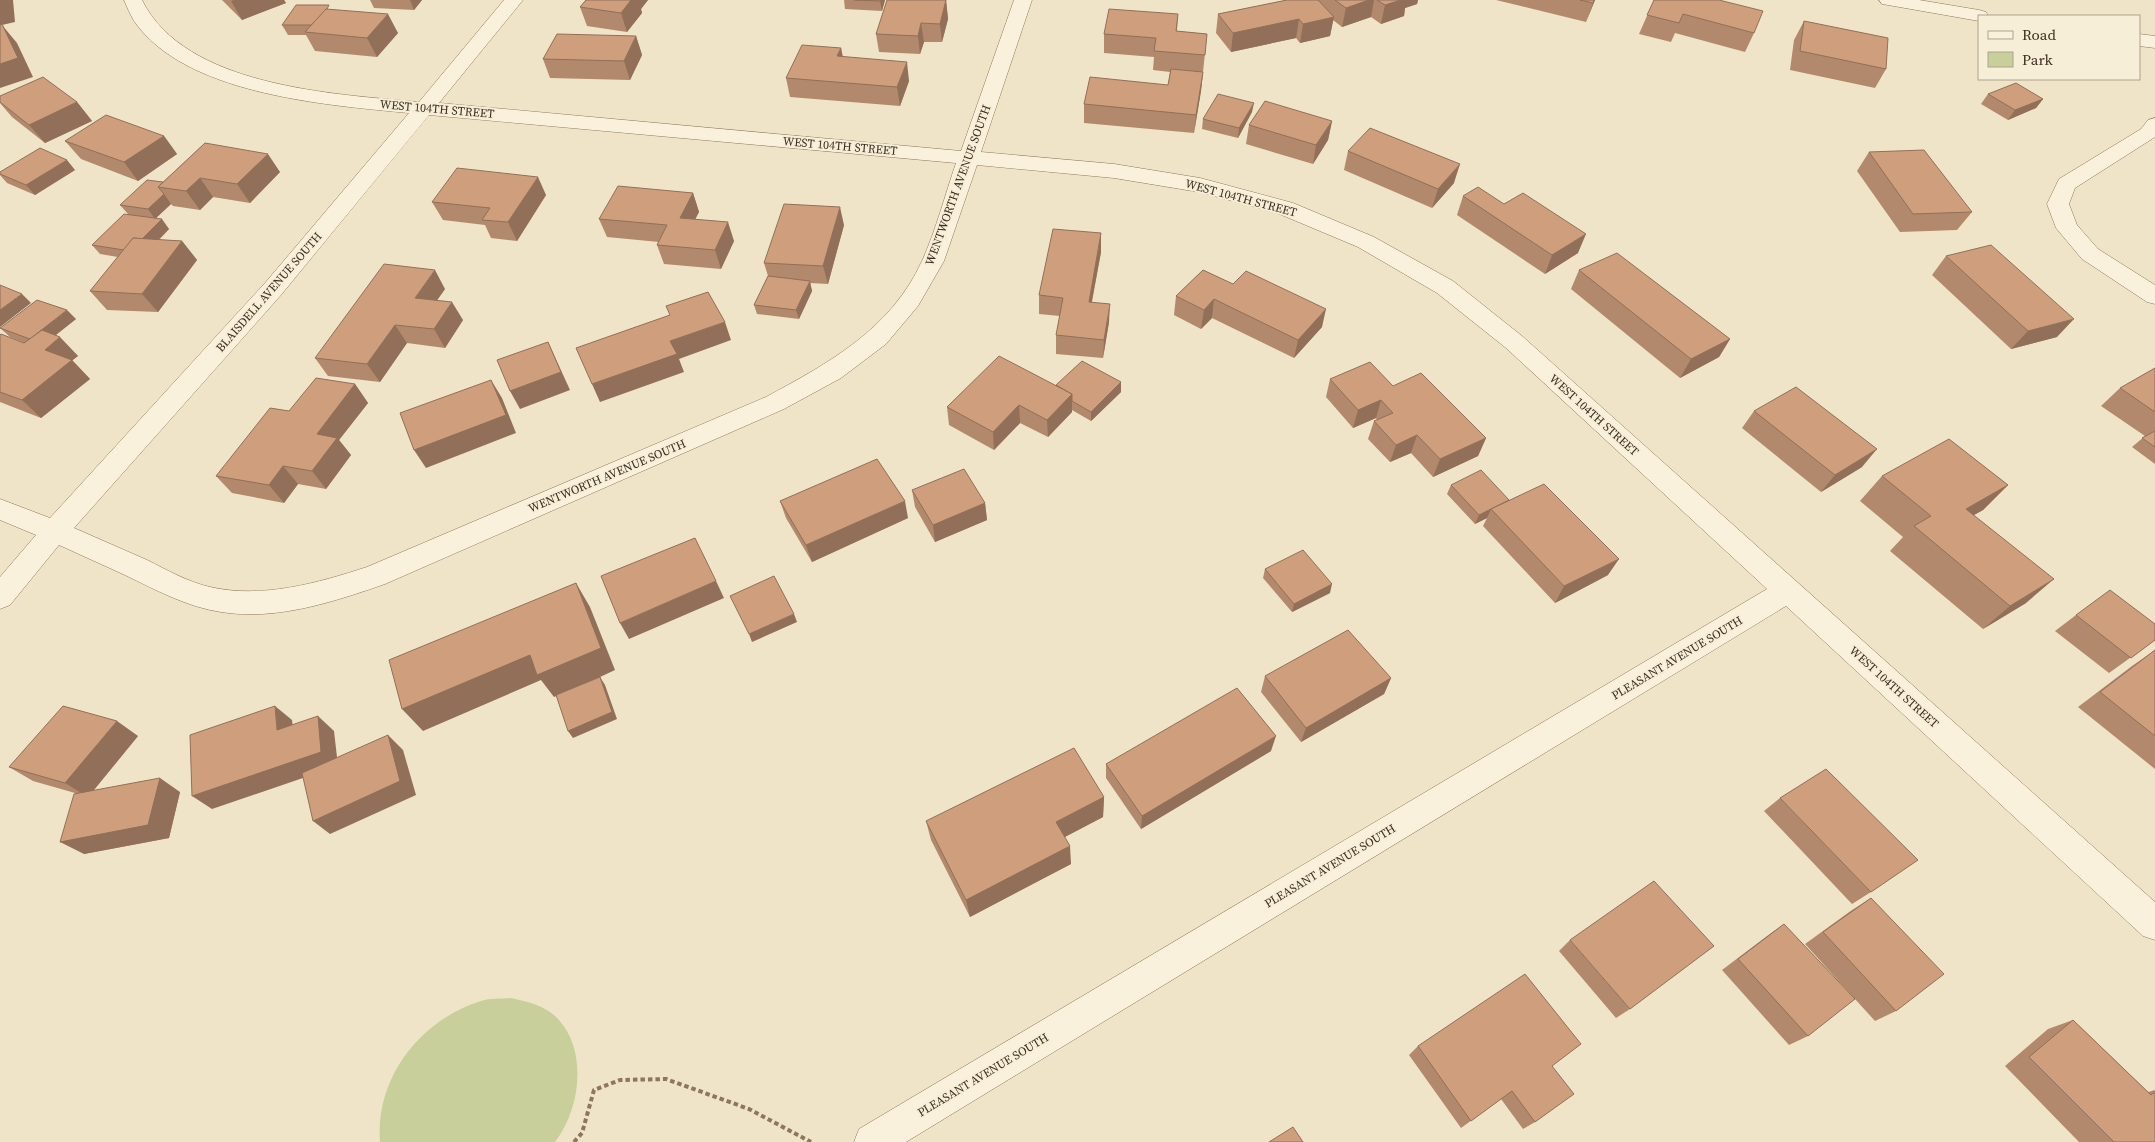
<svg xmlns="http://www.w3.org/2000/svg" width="2155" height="1142" font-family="'Source Serif 4',serif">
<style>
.green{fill:#c9cf9b}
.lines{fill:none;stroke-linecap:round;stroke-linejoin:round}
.minor-casing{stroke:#8d765c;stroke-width:1}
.path{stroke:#8d765c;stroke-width:4;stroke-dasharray:4.5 3;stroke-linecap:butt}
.minor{fill:#faf1dc;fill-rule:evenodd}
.wall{fill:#b2896c}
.shaded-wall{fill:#916f58}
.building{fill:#cf9f7d;stroke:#916f58}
.labels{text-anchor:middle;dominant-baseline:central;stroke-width:4;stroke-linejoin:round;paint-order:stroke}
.street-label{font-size:12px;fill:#3d2e20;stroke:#f7eed8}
</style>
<rect width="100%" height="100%" fill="#f0e4c8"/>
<path class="green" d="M511,998C529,1002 547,1006 559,1020C588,1053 580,1110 555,1142H380C375,1078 420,1020 481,1001C490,998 502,999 511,998Z"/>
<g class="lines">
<defs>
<g id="minor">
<path d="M124,0H142C185,87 334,94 419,102L504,0H523L439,103L961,151L1014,0H1032L981,152L1114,164L1200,178L1293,203L1374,237L1453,281L1522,336L2155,902V940L2143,936L1786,606L906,1142H854L859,1129L1767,589L1506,348L1437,293L1358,247L1277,213L1199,192L1114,178L977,165L944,261L918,306L886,344L841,378L784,409L385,584C333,602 276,621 221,612C187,607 156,590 125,575C103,565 81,555 59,545L10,605L0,609V577L36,535L0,520V499L50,518L265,283L409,113C327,105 185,95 134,21C130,14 127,7 124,0ZM429,115L956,163C945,195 936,230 922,261C891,329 829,363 766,397L367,567C318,583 262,599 210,587C188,582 167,570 147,560C123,549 98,539 74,528L281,295Z"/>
<path d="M1879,0H1919L1979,10L1986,12L1988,16H1979V21L1888,5L1882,4Z"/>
<path d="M2139,34L2155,36V48L2139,46Z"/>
<path d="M2155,118V137L2075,188L2069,204L2077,225L2098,249L2155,285V304L2147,302L2082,259L2056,228L2047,204L2059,179L2141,129L2148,120Z"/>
</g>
</defs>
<use href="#minor" class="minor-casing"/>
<path class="path" d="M574,1142L582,1133L594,1090L620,1080L666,1079L749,1109L811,1142"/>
<use href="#minor" class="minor"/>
</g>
<g class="wall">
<path d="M222,0H284L286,3L242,20Z"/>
<path d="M370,0H422L414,10L374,8Z"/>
<path d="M586,0H648L641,9L642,13L627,32L587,26L580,7Z"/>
<path d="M844,0H885L882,11L845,9Z"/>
<path d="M946,0L948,19L942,42H924L920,54L879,52L876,34Z"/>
<path d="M1287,0H1418L1417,4L1405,8L1404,16L1381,24L1371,17L1342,27L1333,20L1330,36L1300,43L1296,38L1231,52L1216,33L1218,14Z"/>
<path d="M1496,0H1595L1586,22Z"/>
<path d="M1654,0L1754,33L1745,52L1675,33L1671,42L1639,34Z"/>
<path d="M332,9L398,33L377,57L315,51L306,35H288L282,25Z"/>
<path d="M1178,14L1177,31L1207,34L1201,91L1194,133L1084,123V104L1168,85L1170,72L1153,70L1154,57L1104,53V34Z"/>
<path d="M1804,21L1886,69L1875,88L1790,70L1794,40Z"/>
<path d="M636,36L642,55L630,80L550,78L543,59Z"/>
<path d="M841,48L843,57L909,81L900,106L790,97L786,78Z"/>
<path d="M1988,94L2043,99L2036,108L2008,120L1981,104Z"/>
<path d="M0,96L77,102L92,121L45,143L12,117L0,103Z"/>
<path d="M1252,112L1238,138L1202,129L1203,119Z"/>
<path d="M1332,121L1328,140L1313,164L1246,144L1249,125Z"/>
<path d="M164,136L177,154L138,181L81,159L65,141Z"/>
<path d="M205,143L280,172L250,203L213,197L200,210L173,206L171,204L156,218L169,229L159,240L182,241L197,260L158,312L107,310L90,291L118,257L100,254L92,245L128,214L120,205L163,182Z"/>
<path d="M1348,151L1454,183L1432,208L1344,170Z"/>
<path d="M1869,152L1972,212L1957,230L1900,232L1857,171Z"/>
<path d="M75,170L35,195L7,183L0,175V172Z"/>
<path d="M693,193L699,212L695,219L734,241L721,269L664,264L657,245L659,242L607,237L599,219Z"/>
<path d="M546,195L517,241L491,238L485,225L443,220L432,202Z"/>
<path d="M1463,196L1578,253L1545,274L1457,215Z"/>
<path d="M844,225L828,284L810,283L812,291L799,319L757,314L754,305L768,276L764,263Z"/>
<path d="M1101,252L1092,302L1109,322L1103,358L1056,354V335L1060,316L1039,314V295Z"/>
<path d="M1946,256L2057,337L2011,349L1932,275Z"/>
<path d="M1203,270L1322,327L1294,358L1212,318L1201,329L1174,315L1176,296Z"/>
<path d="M1579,270L1730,339L1719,357L1680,378L1571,289Z"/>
<path d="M445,289L437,300L463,320L445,348L407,343L380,382L328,376L315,358Z"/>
<path d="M76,319L56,335L78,356L72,360L90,379L41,418L0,402V335L25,343L10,337L0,328Z"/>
<path d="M2155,368V464L2132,447L2145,436L2101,406L2120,388Z"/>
<path d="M1330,379L1393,386L1486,438L1478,456L1433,477L1411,453L1390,462L1368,439L1374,421L1377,420L1376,418L1353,428L1326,397Z"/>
<path d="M1121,382V392L1091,421L1072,410V412L1048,437L1020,423L994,450L949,425L947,407L1056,385Z"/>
<path d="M355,384L368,403L339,440L351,455L326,489L298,484L284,503L232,493L216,476L289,411Z"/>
<path d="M1754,411L1862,467L1821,492L1742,428Z"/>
<path d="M1882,476L2008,485L1983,510L1973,515L2026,603L1983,629L1890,551L1903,537L1860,501Z"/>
<path d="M1451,485L1509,500L1608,575L1555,603L1483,526L1487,518L1475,524L1447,494Z"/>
<path d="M912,490L985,503L987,520L935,542L915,507Z"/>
<path d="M780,501L908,518L812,562L786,518Z"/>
<path d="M1265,569L1330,593L1292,612L1263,578Z"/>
<path d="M2076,615L2155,640L2109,673L2055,631Z"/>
<path d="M2155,650V769L2078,707L2132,666Z"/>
<path d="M1265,676L1391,678L1384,694L1301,742L1261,692Z"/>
<path d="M138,736L94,790L180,792L169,838L84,854L75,793L33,781L9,767Z"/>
<path d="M1271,751L1141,829L1106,778V764Z"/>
<path d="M1104,797L1103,817L1065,837L1071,864L970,917L931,840L926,821Z"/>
<path d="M1780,798L1871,892L1852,904L1764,811Z"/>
<path d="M1871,898L1896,1011L1875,1021L1805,944L1852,910Z"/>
<path d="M1784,924L1808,1036L1789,1045L1722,970L1767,936Z"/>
<path d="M1570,940L1630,1009L1616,1018L1559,951Z"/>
<path d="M2073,1020L2148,1092L2155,1090V1142H2079L2005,1066L2048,1029Z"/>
<path d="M1418,1046L1552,1066L1535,1122L1523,1129L1501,1099L1461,1128L1409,1055Z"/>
</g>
<g class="shaded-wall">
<path d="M0,0H13L15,22L2,25L17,43L33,77L0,88Z"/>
<path d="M234,0H284L286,3L242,20L231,1Z"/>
<path d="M410,0H422L414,10Z"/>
<path d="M631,0H648L641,9L642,13L627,32L621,13Z"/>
<path d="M881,0H885L882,11L880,1Z"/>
<path d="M946,0L948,19L942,42L940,24Z"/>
<path d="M1369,0H1374L1371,17L1342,27L1346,8Z"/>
<path d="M1400,0H1418L1417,4L1405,8L1404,16L1381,24L1385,5Z"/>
<path d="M1594,0H1595L1586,22L1593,3Z"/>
<path d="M388,14L398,33L377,57L367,38Z"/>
<path d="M1334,17L1330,36L1300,43L1303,24Z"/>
<path d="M1299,19L1296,38L1231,52L1233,33Z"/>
<path d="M921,23L924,42L920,54L918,36Z"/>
<path d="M636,36L642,55L630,80L624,61Z"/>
<path d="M841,48L844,66L837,56Z"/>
<path d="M907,62L909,81L900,106L897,87Z"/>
<path d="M1203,72L1201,91L1194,133L1196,115Z"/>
<path d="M2043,99L2036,108L2008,120L2015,110Z"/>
<path d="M77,102L92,121L45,143L29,125Z"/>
<path d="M1254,103L1252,112L1238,138L1239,128Z"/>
<path d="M1332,121L1328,140L1313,164L1316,145Z"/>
<path d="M164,136L177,154L138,181L124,162Z"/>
<path d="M268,154L280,172L250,203L237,184Z"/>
<path d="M67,160L75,170L35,195L26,185Z"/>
<path d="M1460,164L1454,183L1432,208L1438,189Z"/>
<path d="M538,177L546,195L517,241L508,222Z"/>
<path d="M200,178L213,197L200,210L186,191Z"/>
<path d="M693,193L699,212L686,237L680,218Z"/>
<path d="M164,194L171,204L155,219L148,209Z"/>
<path d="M840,207L844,225L828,284L823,266Z"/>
<path d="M162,219L169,229L138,260L130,251Z"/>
<path d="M728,222L734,241L721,269L715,250Z"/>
<path d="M1101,233V252L1088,321L1089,302Z"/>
<path d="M1586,234L1578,253L1545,274L1552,255Z"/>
<path d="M182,241L197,260L158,312L142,294Z"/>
<path d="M435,270L445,289L426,316L415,298Z"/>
<path d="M810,281L812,291L799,319L796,310Z"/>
<path d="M22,294L31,303L0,327V310Z"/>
<path d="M1214,299L1212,318L1201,329L1204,310Z"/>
<path d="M452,302L463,320L445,348L434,329Z"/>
<path d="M1110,304L1109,322L1103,358L1104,340Z"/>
<path d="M1326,309L1322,327L1294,358L1298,340Z"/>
<path d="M67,310L76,319L39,348L30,339Z"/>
<path d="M2074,319L2057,337L2011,349L2028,331Z"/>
<path d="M725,322L731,340L679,359L684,372L600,402L592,384L670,341Z"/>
<path d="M395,325L407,343L380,382L367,364Z"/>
<path d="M60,337L78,356L69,363L72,360L90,379L41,418L22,400L45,350Z"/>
<path d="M1730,339L1719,357L1680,378L1691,359Z"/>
<path d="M548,342L570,390L520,409L510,391Z"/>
<path d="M491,380L502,398L516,433L426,468L414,450Z"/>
<path d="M1121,382V392L1091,421V412Z"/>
<path d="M355,384L368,403L339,440L351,455L326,489L312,471L317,434Z"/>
<path d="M1072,394V412L1048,437L1047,420Z"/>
<path d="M1381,400L1376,418L1353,428L1358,410Z"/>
<path d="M1019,405L1020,423L994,450L993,432Z"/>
<path d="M1417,435L1411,453L1390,462L1396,445Z"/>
<path d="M1486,438L1478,456L1433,477L1440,459Z"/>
<path d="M1877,449L1862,467L1821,492L1835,475Z"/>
<path d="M283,466L298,484L284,503L269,485Z"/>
<path d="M2008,485L1983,510L1941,534L1966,509Z"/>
<path d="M1509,500L1491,509L1487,518L1475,524L1479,515Z"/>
<path d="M905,501L908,518L812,562L806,545Z"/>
<path d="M985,503L987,520L935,542L933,525Z"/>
<path d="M1619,559L1608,575L1555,603L1564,586Z"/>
<path d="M2054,579L2026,603L1983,629L2010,606Z"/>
<path d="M716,581L724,598L629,639L620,623Z"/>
<path d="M576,583L590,607L615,670L600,677L605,685L617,719L573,738L568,731L600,677L554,697L541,680L423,731L402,709Z"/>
<path d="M1332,584L1330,593L1292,612L1294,604Z"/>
<path d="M794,614L797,622L752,642L749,634Z"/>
<path d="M1391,678L1384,694L1301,742L1306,728Z"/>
<path d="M275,706L292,720L295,745L277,730Z"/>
<path d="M318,716L334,731L338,766L212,809L192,796Z"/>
<path d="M117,721L138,736L88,797L65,783Z"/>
<path d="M388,735L403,750L416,795L330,834L313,821Z"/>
<path d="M1276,736L1271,751L1141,829L1142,816Z"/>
<path d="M160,778L180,792L169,838L84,854L60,842Z"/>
<path d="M1104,797L1103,817L1057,841L1056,822Z"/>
<path d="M1070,846L1071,864L970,917L966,900Z"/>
</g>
<g class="building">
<path d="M586,0H631L621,13L580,7Z"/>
<path d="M854,0H881L880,1Z"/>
<path d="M887,0H946L940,24L921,23L918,36L876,34Z"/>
<path d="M1287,0H1318L1334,17L1303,24L1299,19L1233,33L1218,14Z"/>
<path d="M1335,0H1369L1346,8Z"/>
<path d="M1377,0H1401L1385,5Z"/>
<path d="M1580,0H1594L1593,3Z"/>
<path d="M1654,0H1719L1763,11L1754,33L1683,14L1679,23L1647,15Z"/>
<path d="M296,5H329L327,9L311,25H282Z"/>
<path d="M326,9L388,14L367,38L305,32Z"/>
<path d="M1109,9L1178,14L1176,31L1207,34L1205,55L1154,51L1156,38L1104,34Z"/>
<path d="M1804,21L1888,38L1886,69L1800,51Z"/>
<path d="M2,24L18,58L0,64V25Z"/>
<path d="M557,34L636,36L624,61L543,59Z"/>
<path d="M802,45L841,48L837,56L907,62L897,87L786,78Z"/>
<path d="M1171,69L1203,72L1196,115L1084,104L1090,77L1168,85Z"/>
<path d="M43,77L77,102L29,125L0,102V96Z"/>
<path d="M2016,83L2043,99L2015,110L1988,94Z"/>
<path d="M1218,94L1254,103L1239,128L1203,119Z"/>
<path d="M1265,101L1332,121L1316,145L1249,125Z"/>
<path d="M106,115L164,136L124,162L65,141Z"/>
<path d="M1370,128L1460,164L1438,189L1348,151Z"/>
<path d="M205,143L268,154L237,184L200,178L186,191L158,187Z"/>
<path d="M40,148L67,160L26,185L0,174V172Z"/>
<path d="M1924,150L1972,212L1913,214L1869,152Z"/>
<path d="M457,168L538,177L508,222L482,220L490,208L432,202Z"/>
<path d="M147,180L163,182L158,187L164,194L148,209L120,205Z"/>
<path d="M618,186L693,193L680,218L728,222L715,250L657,245L667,225L599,219Z"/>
<path d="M1478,187L1504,204L1523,193L1586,234L1552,255L1463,196Z"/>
<path d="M784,204L840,207L823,266L764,263Z"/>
<path d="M124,214L162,219L142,239L133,238L124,250L92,245Z"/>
<path d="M1053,229L1101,233L1089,302L1110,304L1104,340L1056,335L1063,298L1039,295Z"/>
<path d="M133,238L182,241L142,294L90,291Z"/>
<path d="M1991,245L2074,319L2028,331L1946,256Z"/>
<path d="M1617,253L1730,339L1691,359L1579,270Z"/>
<path d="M384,264L435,270L415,298L452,302L434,329L395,325L367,364L315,358Z"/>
<path d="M1203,270L1233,284L1246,271L1326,309L1298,340L1214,299L1204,310L1176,296Z"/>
<path d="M768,276L810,281L796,310L754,305Z"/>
<path d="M0,285L22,294L0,310Z"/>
<path d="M708,292L725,322L670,341L677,354L592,384L576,348L670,315L666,306Z"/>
<path d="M37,300L67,310L30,339L0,328Z"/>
<path d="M42,330L60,337L45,350L72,360L22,400L0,392V335L1,334L24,343Z"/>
<path d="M548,342L561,372L510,391L497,360Z"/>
<path d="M999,356L1072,394L1047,420L1019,405L993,432L947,407Z"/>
<path d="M1082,361L1121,382L1091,412L1072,401V394L1056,385Z"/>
<path d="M1370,362L1393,386L1421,373L1486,438L1440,459L1417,435L1396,445L1374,421L1393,413L1381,400L1358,410L1330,379Z"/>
<path d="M2155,368V412L2120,388Z"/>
<path d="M316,378L355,384L317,434L337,438L312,471L283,466L269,485L216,476L270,408L289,411Z"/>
<path d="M491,380L506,415L414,450L400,413Z"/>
<path d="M1796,387L1877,449L1835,475L1754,411Z"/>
<path d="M2155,431V447L2142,438Z"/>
<path d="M1949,439L2008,485L1966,509L2054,579L2010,606L1914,526L1931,516L1882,476Z"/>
<path d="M877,459L905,501L806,545L780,501Z"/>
<path d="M964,469L985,503L933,525L912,490Z"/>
<path d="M1481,470L1509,500L1479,515L1451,485Z"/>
<path d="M1544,484L1619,559L1564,586L1491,509Z"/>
<path d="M695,538L716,581L620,623L601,576Z"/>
<path d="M1303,550L1332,584L1294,604L1265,569Z"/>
<path d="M774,576L794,614L749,634L730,596Z"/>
<path d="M576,583L601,648L537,675L530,655L402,709L389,660Z"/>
<path d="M2110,590L2155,624V640L2131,658L2076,615Z"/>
<path d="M1348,630L1391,678L1306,728L1265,676Z"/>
<path d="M2155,650V736L2100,692Z"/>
<path d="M600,677L612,712L568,731L556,695Z"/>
<path d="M1237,688L1276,736L1142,816L1106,764Z"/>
<path d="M63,706L117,721L65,783L9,767Z"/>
<path d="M275,706L277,730L318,716L321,752L192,796L190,735Z"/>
<path d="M388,735L400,781L313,821L302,773Z"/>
<path d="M1074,748L1104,797L1056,822L1070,846L966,900L926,821Z"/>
<path d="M1826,769L1918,860L1871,892L1780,798Z"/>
<path d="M160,778L148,825L60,842L74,794Z"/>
<path d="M1654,881L1714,946L1630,1009L1570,940Z"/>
<path d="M1871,898L1944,974L1896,1011L1823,932Z"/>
<path d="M1784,924L1855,999L1808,1036L1738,959Z"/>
<path d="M1525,974L1581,1044L1552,1066L1574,1094L1535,1122L1512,1091L1471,1121L1418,1046Z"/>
<path d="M2073,1020L2151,1095L2155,1092V1142H2114L2029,1057Z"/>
<path d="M1293,1127L1303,1142H1269Z"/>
</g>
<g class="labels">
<g class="street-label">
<text transform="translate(437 109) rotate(5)">WEST 104TH STREET</text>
<text transform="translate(840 146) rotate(5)">WEST 104TH STREET</text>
<text transform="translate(958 185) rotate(-70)">WENTWORTH AVENUE SOUTH</text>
<text transform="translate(1241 198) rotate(15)">WEST 104TH STREET</text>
<text transform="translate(269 292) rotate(-49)">BLAISDELL AVENUE SOUTH</text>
<text transform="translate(1594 415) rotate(42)">WEST 104TH STREET</text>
<text transform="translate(607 476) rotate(-23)">WENTWORTH AVENUE SOUTH</text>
<text transform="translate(1677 658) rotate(-31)">PLEASANT AVENUE SOUTH</text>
<text transform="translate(1894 687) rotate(42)">WEST 104TH STREET</text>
<text transform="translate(1330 866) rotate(-31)">PLEASANT AVENUE SOUTH</text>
<text transform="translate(983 1075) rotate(-31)">PLEASANT AVENUE SOUTH</text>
</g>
</g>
<rect x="1978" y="15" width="162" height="65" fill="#f7eed8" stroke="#ada18e"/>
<rect x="1988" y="31" width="25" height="8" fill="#faf1dc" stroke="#ada18e"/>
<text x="2022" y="40" font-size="15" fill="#3d2e20">Road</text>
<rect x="1988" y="52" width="25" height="15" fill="#c9cf9b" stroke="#ada18e"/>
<text x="2022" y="65" font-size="15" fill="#3d2e20">Park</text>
</svg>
